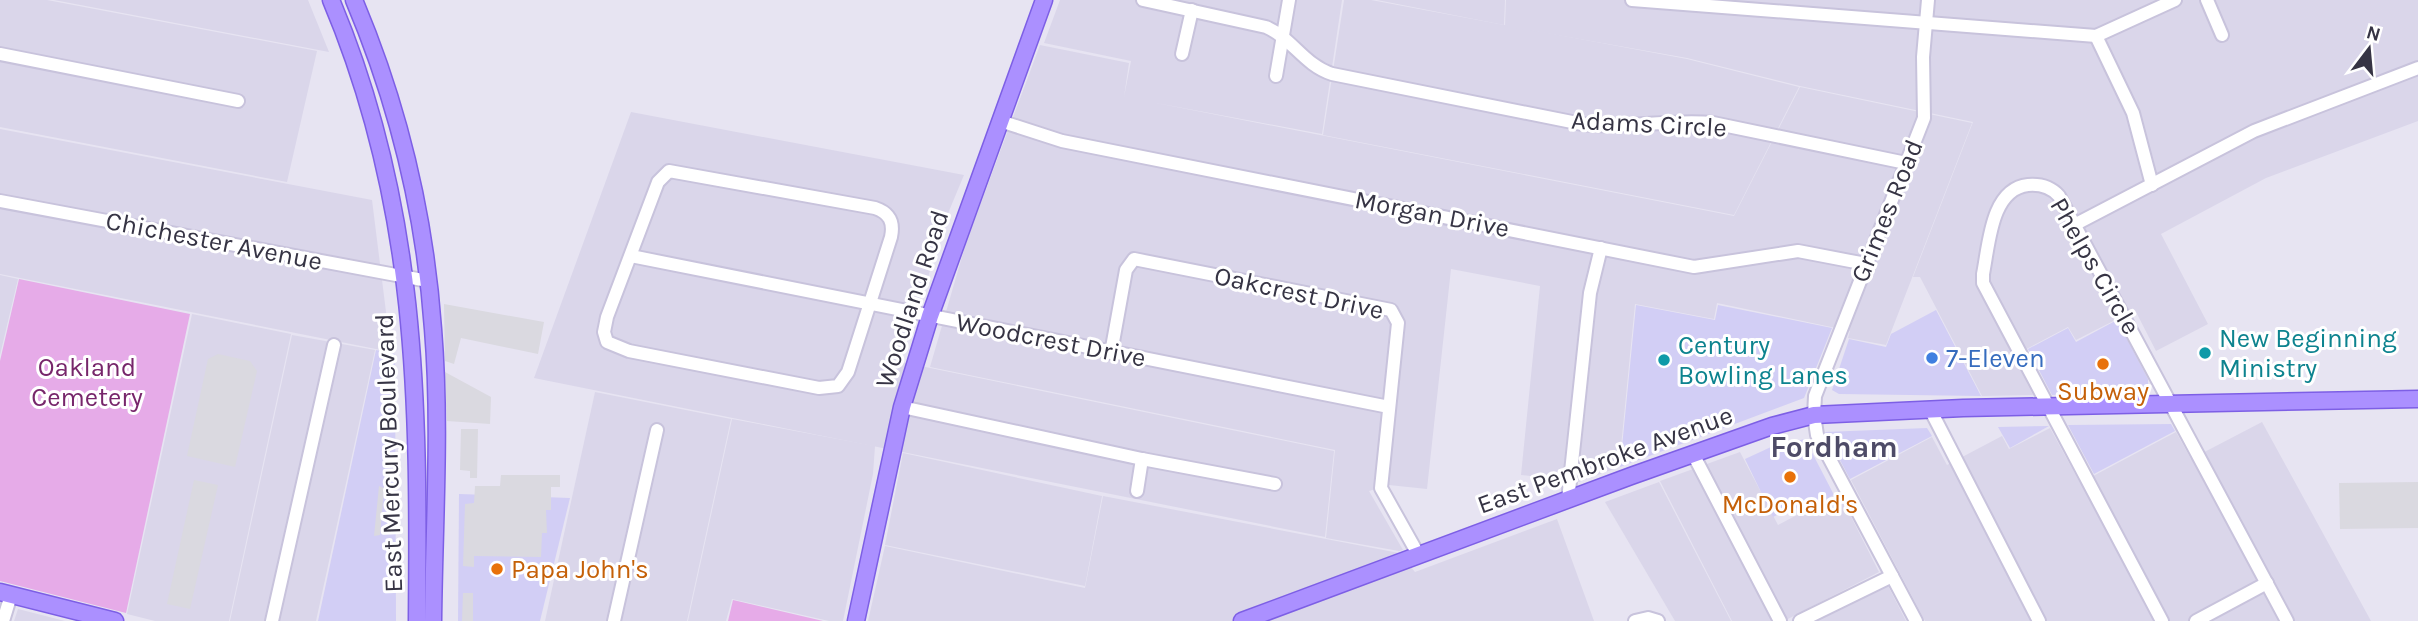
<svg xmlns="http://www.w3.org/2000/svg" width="2418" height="621" font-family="Karla,sans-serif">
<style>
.residential{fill:#dad6ea}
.commercial{fill:#d2cef5}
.green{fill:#e6abe8}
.parking{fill:#dad9e0}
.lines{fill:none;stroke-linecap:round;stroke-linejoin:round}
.minor-casing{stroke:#c8c3dc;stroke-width:16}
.major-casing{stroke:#7d5fe5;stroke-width:19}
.minor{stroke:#fff;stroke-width:12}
.major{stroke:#ab90ff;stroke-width:16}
.culture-dot{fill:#0f9aa8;stroke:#fff;stroke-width:2.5}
.shop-dot{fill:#3f7fe0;stroke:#fff;stroke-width:2.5}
.food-dot{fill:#e8710a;stroke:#fff;stroke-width:2.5}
.labels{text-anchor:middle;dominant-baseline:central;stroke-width:6;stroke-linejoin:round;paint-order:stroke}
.street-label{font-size:26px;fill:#363444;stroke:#fff}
.culture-label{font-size:26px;fill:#0d838f;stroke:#fff;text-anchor:start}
.shop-label{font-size:26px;fill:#366cbe;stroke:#fff;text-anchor:start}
.park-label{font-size:26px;fill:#77266b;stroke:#fff}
.food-label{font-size:26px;fill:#c56008;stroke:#fff}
.quarter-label{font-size:30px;font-weight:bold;fill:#4e4b67;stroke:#fff}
</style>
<rect width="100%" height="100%" fill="#e7e4f2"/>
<g class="residential">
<path d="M0,0H47L317,51L287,182L0,127Z"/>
<path d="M54,0H308L329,52Z"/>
<path d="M1060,0H1342L1322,134L1151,102L1734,216L1800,87L1972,123L1886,345L1848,338L1850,331L1717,303L1714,319L1635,304L1619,467L1579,482L1521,475L1540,286L1451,269L1427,489L1389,485L1369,491L1403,550L1399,551L1326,538L1335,450L930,367L966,243L1040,45L1129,63L1124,97L1131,61L1044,43Z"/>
<path d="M1344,0H1371L1687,59L1799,87L1734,215L1323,135Z"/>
<path d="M1377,0H1505L1504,25Z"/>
<path d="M1506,0H2418V121L2266,178L2161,234L2208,324L2156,351L2135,310L2076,340L2068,327L2013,356L2033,395L1982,396L1920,277H1913L1973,122L1800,86L1687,58L1505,26Z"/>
<path d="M631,112L964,175L949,211L901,362L1334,451L1325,537L534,378Z"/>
<path d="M0,129L372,200L391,352L0,274Z"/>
<path d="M0,275L18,279L0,355Z"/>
<path d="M192,314L291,334L229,621H155L127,614Z"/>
<path d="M292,335L375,350L316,621H230Z"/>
<path d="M595,392L731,419L687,621H545Z"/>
<path d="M732,419L875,446L873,474L843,621H829L732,599L726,621H688Z"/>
<path d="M2262,422L2371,621H1925L1851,480L1932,437L1947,465L2002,436L2009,449L2050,428L2080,483L2176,432L2191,459Z"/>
<path d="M1740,452L1778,525L1839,493L1879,572L1784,621H1732L1660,481Z"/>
<path d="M903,453L1102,496L1085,586L885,545Z"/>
<path d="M1659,482L1731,621H1675L1605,502Z"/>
<path d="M1103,496L1399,553L1415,572L1557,519L1594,621H868L885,546L1085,588Z"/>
<path d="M1887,584L1906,621H1817Z"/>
<path d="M18,609L65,621H14Z"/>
</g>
<g class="commercial">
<path d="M1636,305L1715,320L1718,305L1832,328L1804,398L1620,467Z"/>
<path d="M1936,310L1981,396L1839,394L1832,390L1849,339L1886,347L1891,334Z"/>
<path d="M2117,320L2148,379V388L2140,392L2052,395L2028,349L2068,328L2076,342Z"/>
<path d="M376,350L395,354L396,621H318Z"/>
<path d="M2171,424L2175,431L2094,474L2068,425Z"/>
<path d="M2049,426L2010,448L1998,427Z"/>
<path d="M1927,428L1932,436L1850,479L1825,432Z"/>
<path d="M1805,439L1834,495L1800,513L1795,506L1773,517L1745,459L1771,447Z"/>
<path d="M459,494L570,498L540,621H458Z"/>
</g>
<g class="green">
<path d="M19,279L190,314L126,613L0,581V361Z"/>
<path d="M733,600L823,621H728Z"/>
</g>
<g class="parking">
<path d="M444,304L544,322L538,354L461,338L454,364L445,361Z"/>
<path d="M218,354L250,361L257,371L235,467L187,456L208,359Z"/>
<path d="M445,372L491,397L490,424L447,421Z"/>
<path d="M461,429H478L477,478H470V471L460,470Z"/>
<path d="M501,475H560V487H551V510H546L547,533H542L541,557L474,556V567L463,566L465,504L474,503L475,486H500Z"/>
<path d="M194,480L218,485L190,609L167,604Z"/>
<path d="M2418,482V528L2340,529L2339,483Z"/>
<path d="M379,486L384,488L380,535L374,536Z"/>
<path d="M463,593H473V621H462Z"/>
</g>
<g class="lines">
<defs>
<g id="minor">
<path d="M1143,0L1266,27C1292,38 1304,65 1332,74L1582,124C1626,129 1669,119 1713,123L1906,163"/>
<path d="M1632,0L2096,36L2175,0"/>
<path d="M2207,0L2222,35"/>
<path d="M2096,36L2133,113L2152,185"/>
<path d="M0,54L238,101"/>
<path d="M1182,54L1192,10"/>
<path d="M1276,76L1289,0"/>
<path d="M1000,121L1062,141L1694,267L1798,251L1866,264"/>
<path d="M669,171L875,208C890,213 894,223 891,237L848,372L838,386L819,388L629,351L607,342L604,332L607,317L658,182Z"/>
<path d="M0,201L428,281"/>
<path d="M2076,224L2254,131L2418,68"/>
<path d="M631,256L1389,407"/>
<path d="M1111,353L1126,270L1134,259L1391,310L1398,323L1381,488L1418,554"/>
<path d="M902,407L1142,459L1275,484"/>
<path d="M1930,409L2039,621"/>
<path d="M1693,454L1780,621"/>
<path d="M1137,491L1142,459"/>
<path d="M1568,500L1590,293L1601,248"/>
<path d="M3,621L11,595"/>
<path d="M272,621L334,345"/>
<path d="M614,621L657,430"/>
<path d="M1635,621L1648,618L1658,621"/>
<path d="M1800,621L1892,576"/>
<path d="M1916,621L1817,435L1814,415L1815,396L1924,118L1923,57L1928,0"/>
<path d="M2162,621L1983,283V274C1989,244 1991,189 2028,185C2040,184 2051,187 2059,196L2287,621"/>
<path d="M2196,621L2267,583"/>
</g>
<g id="major">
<path d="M331,0C418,206 419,402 417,621"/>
<path d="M354,0C398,104 425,216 433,329C441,426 434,524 433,621"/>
<path d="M0,592L115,621"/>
<path d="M856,621L902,407L930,316L1044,0"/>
<path d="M1242,621L1631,476L1772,426L1814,415L1963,408L2418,399"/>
</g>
</defs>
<use href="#minor" class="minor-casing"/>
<use href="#major" class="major-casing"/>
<use href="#minor" class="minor"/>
<use href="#major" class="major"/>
</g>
<g class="culture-dot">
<circle cx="2205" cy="353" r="7"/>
<circle cx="1664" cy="360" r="7"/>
</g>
<circle class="shop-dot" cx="1932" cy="358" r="7"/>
<g class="food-dot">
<circle cx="2103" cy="364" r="7"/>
<circle cx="1790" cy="477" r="7"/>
<circle cx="497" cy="569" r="7"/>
</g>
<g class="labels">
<g class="street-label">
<text transform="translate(1649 124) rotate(3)">Adams Circle</text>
<text transform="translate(1887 211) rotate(-68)">Grimes Road</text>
<text transform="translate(1432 214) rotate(11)">Morgan Drive</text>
<text transform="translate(214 241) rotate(11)">Chichester Avenue</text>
<text transform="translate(2095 266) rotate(60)">Phelps Circle</text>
<text transform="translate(1299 293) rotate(12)">Oakcrest Drive</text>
<text transform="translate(912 299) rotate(-72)">Woodland Road</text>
<text transform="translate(1051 340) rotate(11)">Woodcrest Drive</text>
<text transform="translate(389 453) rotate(-92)">East Mercury Boulevard</text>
<text transform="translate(1605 460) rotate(-20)">East Pembroke Avenue</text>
</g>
<g class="culture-label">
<text x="2219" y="338">New Beginning<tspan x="2219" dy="30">Ministry</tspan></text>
<text x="1678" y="345">Century<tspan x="1678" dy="30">Bowling Lanes</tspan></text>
</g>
<g class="shop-label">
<text x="1946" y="358">7-Eleven</text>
</g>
<g class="park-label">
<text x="87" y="367">Oakland<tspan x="87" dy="30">Cemetery</tspan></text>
</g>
<g class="food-label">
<text x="2103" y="391">Subway</text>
<text x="1790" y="504">McDonald's</text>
<text x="511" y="569" text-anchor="start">Papa John's</text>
</g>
<g class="quarter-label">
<text x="1834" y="447">Fordham</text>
</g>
</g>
<g transform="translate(2369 49) rotate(16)" stroke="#ffffff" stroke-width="5" paint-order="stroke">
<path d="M0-5L12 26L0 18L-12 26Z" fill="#363444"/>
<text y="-10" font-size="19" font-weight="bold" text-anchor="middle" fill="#363444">N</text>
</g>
</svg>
